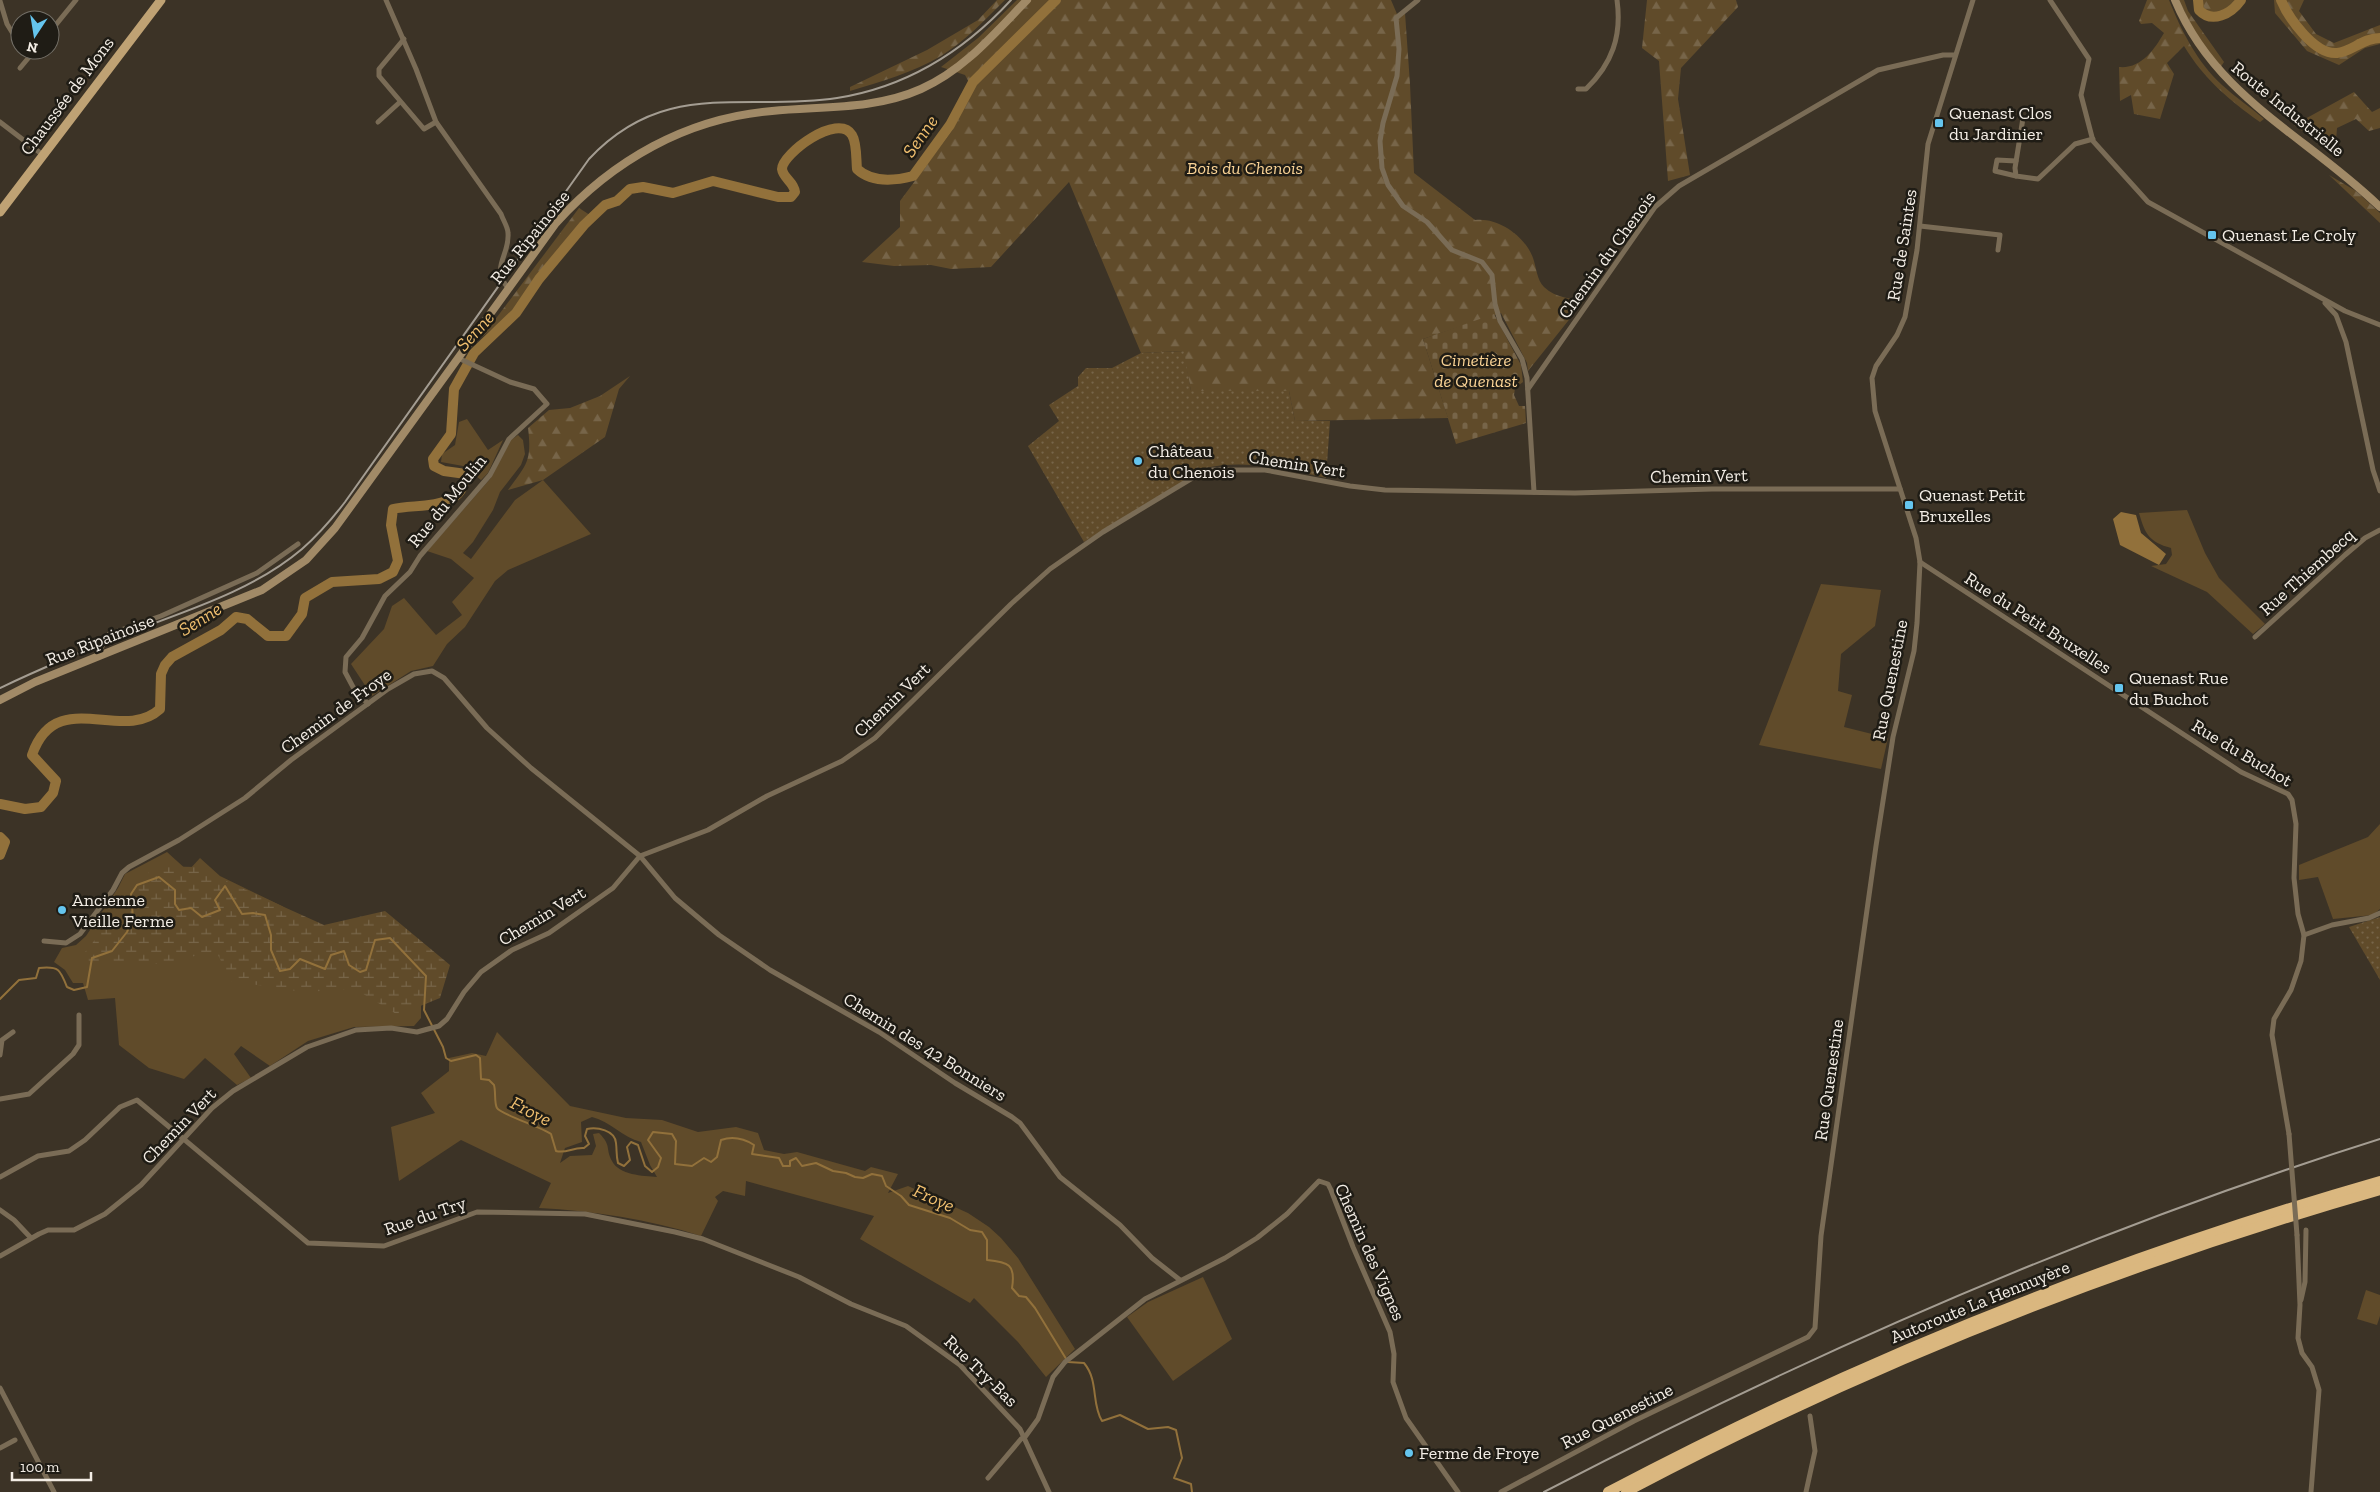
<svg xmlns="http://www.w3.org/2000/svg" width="2380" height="1492" font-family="'Zilla Slab',serif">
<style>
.grass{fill:#604b2a;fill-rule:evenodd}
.forest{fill:url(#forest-firs)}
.wetland{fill:url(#wetland-marsh)}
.cemetery{fill:url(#cemetery-stones)}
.park{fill:url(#park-dots)}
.water{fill:#92713b}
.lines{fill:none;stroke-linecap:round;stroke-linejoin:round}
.stream{stroke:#92713b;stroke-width:2}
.river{stroke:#92713b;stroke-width:10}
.street{stroke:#7a6c56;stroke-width:5}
.secondary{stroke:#a18a67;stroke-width:8}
.primary{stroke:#bfa274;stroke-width:9}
.highway{stroke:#dab77f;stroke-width:10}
.rail{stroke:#a49d92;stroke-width:2}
.street-bridge{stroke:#7a6c56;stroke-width:5}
.poi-dot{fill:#65c5ee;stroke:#1f1c15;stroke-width:2}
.labels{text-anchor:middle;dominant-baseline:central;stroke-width:5;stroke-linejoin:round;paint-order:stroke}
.street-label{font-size:18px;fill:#f3ede5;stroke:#1f1c15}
.poi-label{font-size:18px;fill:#f3ede5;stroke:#1f1c15;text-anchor:start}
.park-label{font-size:18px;font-style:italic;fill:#fbd496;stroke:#1f1c15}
.water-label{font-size:19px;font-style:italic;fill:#f0bf6f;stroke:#1f1c15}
</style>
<defs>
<pattern id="forest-firs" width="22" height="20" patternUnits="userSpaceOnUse" patternTransform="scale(1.25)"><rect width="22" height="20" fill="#604b2a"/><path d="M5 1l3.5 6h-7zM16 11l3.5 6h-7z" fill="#776549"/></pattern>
<pattern id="wetland-marsh" width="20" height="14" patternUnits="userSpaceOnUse" patternTransform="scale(1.25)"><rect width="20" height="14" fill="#604b2a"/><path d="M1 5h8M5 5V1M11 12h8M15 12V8" fill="none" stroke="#776549"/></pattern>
<pattern id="cemetery-stones" width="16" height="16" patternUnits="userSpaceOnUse" patternTransform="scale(1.25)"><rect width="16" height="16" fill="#604b2a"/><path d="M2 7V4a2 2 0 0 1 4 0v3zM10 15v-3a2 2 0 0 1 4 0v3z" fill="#776549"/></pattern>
<pattern id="park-dots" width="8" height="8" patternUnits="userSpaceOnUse" patternTransform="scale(1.25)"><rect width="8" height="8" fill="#604b2a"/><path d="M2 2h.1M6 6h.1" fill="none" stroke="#776549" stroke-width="1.8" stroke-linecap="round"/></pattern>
</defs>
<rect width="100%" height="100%" fill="#3c3326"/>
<g class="grass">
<path d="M467,419L488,450L503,440L488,473L481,480L463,466L441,462L442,454L455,445L459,422Z"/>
<path d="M518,435L523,440L525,454L521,465L500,492L493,510L473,542L463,553L471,559L515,500L543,480L591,534L508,570L495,581L465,627L447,644L433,666L411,671L372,696L351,664L384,629L392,606L404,598L436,635L462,615L452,602L474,578L451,559L427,551L490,479L511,440Z"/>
<path d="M2187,510L2205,553L2219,578L2265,624L2253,634L2207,592L2151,566L2166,564L2172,555L2171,548C2149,542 2145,534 2139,513Z"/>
<path d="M1821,584L1881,590L1875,626L1841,654L1838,691L1852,695L1844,727L1888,738L1881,769L1759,745Z"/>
<path d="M2380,824V909L2373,915L2333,919L2318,877L2299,880V865L2368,837Z"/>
<path d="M167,852L188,871L200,858L220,876L282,906L421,999V1018L414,1026L354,1027L308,1041L270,1066L241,1046L234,1054L251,1078L237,1085L205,1058L184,1079L149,1068L119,1045L115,998L88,1000L83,983H73L65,970L54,962L62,948L76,945L86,936L118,888L125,874Z"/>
<path d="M497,1032L570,1106L626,1118L662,1120L698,1132L736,1127L758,1133L764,1150L784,1154L797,1152L865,1171L871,1167L898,1174L888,1193L908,1186L968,1213L989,1227L1001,1238L1018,1258L1075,1349L1046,1377L1018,1342L974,1298L970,1303L860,1239L874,1216L746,1181L745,1196L723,1191L715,1197L718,1201L701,1236C649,1219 593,1211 539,1208L551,1183L461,1140L399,1181L391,1127L435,1113L421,1093L449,1071V1058L472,1053L486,1056ZM592,1117C611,1122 622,1137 641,1142L650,1165L657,1177C643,1176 619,1175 612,1161C605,1148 612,1146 599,1133L593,1134L596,1146L592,1155L570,1156L560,1163L565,1148L582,1142L581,1122Z"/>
<path d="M1203,1277L1232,1339L1173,1381L1127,1317L1148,1302Z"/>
<path d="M2366,1290L2380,1295V1316L2377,1325L2357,1319Z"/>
</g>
<g class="forest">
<path d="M997,0H1005C985,20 965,41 941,56C914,72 880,82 850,91V87L927,50L978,20Z"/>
<path d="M1017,0H1391L1397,14L1405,13L1410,84L1414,173L1475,220C1498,217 1525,236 1533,258C1536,266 1537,281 1544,287C1556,298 1569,298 1584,301L1528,371L1527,363L1501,313L1423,339L1448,418L1295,421L1289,391H1191L1183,351L1141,353L1069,182L991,267L951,269L931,265L894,266L862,262L900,227V201L952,131L973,90L965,75L941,67L978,38Z"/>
<path d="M1647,0H1736L1738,7L1681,68L1678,99L1690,175L1668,181L1659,61L1642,48Z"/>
<path d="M2147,0H2169C2181,30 2197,62 2222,85C2235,97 2250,107 2264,119L2260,122C2229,100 2204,79 2184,46L2167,63L2174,74L2160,119L2134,114L2131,95L2120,101L2119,67C2141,69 2154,50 2164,33L2152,23L2141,24L2139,21Z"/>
<path d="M2179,0H2184L2188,11L2224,62L2220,68L2201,46Z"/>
<path d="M2201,0H2237L2221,12L2207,15Z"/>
<path d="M2274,0H2304L2299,11L2316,34L2334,43L2380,25V44L2365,48L2339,65L2307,51L2275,13Z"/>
<path d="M2354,92L2372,112L2380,108V128L2369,131L2356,119L2337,128L2335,154L2294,125Z"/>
<path d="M2329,175L2356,191L2380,213V223Z"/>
<path d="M579,208L593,217L515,311L482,337Z"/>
<path d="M630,376L619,389L605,437L543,480L508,490C527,464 532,461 528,428L549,410L570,408L600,396Z"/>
</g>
<path class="wetland" d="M154,866L195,867L324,925L385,911L450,965L440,998L398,1015L355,989L303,992L231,981L216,951L160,964L78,961Z"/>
<path class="cemetery" d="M1494,314L1521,365L1523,382L1515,388L1514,395L1519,406H1525L1526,423L1456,444L1423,339Z"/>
<g class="park">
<path d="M1184,351L1191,391H1289L1295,421H1330L1326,478C1286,469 1245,459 1205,468L1084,542L1028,446L1059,421L1049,405L1078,386V377L1086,368H1112L1141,353Z"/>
<path d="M2380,917V980L2349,927Z"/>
</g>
<path class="water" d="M2121,512L2136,515L2141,533L2166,554L2159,565L2120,545L2113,519Z"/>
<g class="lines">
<path class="stream" d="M0,999L19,980L36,978L39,968C59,966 60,969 67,987L74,990L87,987L92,958L112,951L127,932L133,918L131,894L137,885L159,877L175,890V904L179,910L191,908L202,917L220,910L215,900L225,886L242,914L253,913L265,915L271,935V950L280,971L290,969L300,959L325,969L331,955L344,951L349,965L360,972L366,970L375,940L390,938L426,976L424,1010L443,1047L446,1058L451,1061L476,1055L480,1058L481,1079L489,1080L494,1085C496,1092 494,1103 497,1108C500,1114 541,1127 551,1134L556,1151C566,1154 573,1147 584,1148L589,1144L585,1136L587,1129C597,1127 615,1130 616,1143C617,1151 616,1155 618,1163L624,1166L630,1160L627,1147L631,1142L638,1145L645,1166L652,1172L658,1167L661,1158L648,1140L653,1132L672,1134L676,1141L675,1164L692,1166L704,1158L711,1162L717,1157L721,1140C733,1136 743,1138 754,1145L752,1154L779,1158L783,1166H790V1161L796,1158L802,1166L816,1163L833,1171L846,1173L855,1177L863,1178L872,1174L882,1176L886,1186L901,1196L909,1205L950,1218L970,1230L982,1232L987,1240V1260C1008,1262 1016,1264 1012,1288L1019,1296L1026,1297L1035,1308L1068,1362L1084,1363C1099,1381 1091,1403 1102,1421L1120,1415L1148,1429L1168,1427L1176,1430L1182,1458L1174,1478L1191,1484L1192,1492"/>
<g class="river">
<path d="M2198,0L2199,10C2212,24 2231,14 2241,0"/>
<path d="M2281,0C2289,19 2315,55 2337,53C2351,52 2363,38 2380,38"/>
<path d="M0,804L25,809L41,807L53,793L56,781L32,755C56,685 122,744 160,709L161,674L165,665L172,657L221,630L236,617L247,619L268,636H286L302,614L305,598L332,582L379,579L393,572L398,561L391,525L393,509C419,503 463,512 466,474L444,471L434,466L433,459L451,434L454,389L474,353L516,313L539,279L584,225L605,205L617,201L630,189L643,187L673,193L713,181L778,197H791L795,192C794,182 783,178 782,169C782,154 838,112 852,135C857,143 856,159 857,169C872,183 894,181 913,176L950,125L973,82L1056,0"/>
<path d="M0,837L5,842L0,855"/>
</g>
<g class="street">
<path d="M386,0L416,69L436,122L501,214C503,220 508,227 508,233C510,256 490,266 508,288"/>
<path d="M1418,0L1396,18L1399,49L1397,76L1383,123L1380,141L1382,168L1388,185L1403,206L1427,222L1452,250L1482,262L1492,275L1495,304L1500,321L1522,359L1527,378L1534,492"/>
<path d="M2050,0L2089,59L2081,95L2093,141L2148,202L2345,311L2380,325"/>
<path d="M0,1L7,24L20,45"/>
<path d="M50,32L76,0"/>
<path d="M404,39L379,69V76L424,129L436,122"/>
<path d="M24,50L29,57"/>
<path d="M20,68L35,50"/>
<path d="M1578,89H1586C1612,64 1622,36 1617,0"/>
<path d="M2023,118L2015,168L2016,176L2038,179L2075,144L2093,139"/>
<path d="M0,122L43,155"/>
<path d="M378,122L400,102"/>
<path d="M2016,161L1997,160L1995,171L2016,176"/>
<path d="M1920,226L2000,235L1998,250"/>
<path d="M2325,303L2336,315L2346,342L2373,470L2380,491"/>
<path d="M1528,389L1655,207L1679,186L1878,70L1943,55H1955"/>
<path d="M1920,562L2241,772L2288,794L2292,800L2296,824L2294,878L2298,914L2304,935L2301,961L2291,990L2274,1019L2272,1035L2289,1134"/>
<path d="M2255,637L2345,555L2365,538L2380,530"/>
<path d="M96,657L109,634L161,616L257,573L298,544"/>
<path d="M368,704L353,687L345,672L346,657L362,638L385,596L410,572L420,556L490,475L509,439L547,404L534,389L510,382L458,358"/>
<path d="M2304,935L2332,925L2369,918L2380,913"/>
<path d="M44,941L66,943L80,934L113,890L122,873L129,867L179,840L245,798L291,760L388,689L414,674L432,671L444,678L487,728L531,768L640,856L675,898L719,935L770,970L879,1032L955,1083L1012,1117L1020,1123L1060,1177L1120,1225L1152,1258L1180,1280"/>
<path d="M0,1055L2,1040L13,1032"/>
<path d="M0,1099L29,1094L73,1054L79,1045V1015"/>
<path d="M0,1177L38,1156L69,1151L85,1140L120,1107L137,1100L308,1243L384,1246L477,1212L585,1214L675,1232L703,1239L799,1277L851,1304L906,1326L960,1365L1020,1429L1049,1492"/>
<path d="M0,1210L14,1220L31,1238"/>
<path d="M2297,1235L2300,1305L2298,1338L2302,1353L2312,1367L2319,1390L2311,1492"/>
<path d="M0,1256L39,1234L48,1230H74L105,1214L141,1185L212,1108L233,1091L307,1047L356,1030L391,1028L417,1032L439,1026L447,1019L464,992L481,972L512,950L549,933L613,888L640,856L708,830L767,796L842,761L875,738L1011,604L1050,569L1103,532L1199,474L1213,470H1265L1350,486L1385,490L1575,493L1712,489H1900"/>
<path d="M2301,1300L2305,1282L2306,1230"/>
<path d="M0,1388L54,1492"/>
<path d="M0,1448L15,1440"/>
<path d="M988,1478L1021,1439L1025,1437L1038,1419L1053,1377L1065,1362L1145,1299L1225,1258L1257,1238L1287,1214L1319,1181L1328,1184L1331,1190L1353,1247L1390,1332L1394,1354L1393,1382L1406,1418L1458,1492"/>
<path d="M1501,1492L1634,1421L1808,1337L1815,1328L1821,1236L1876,846L1893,737L1914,651L1917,623L1920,562L1916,538L1875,411L1872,378L1876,366L1897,335L1905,317L1917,250L1928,144L1973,0"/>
<path d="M1806,1492L1815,1451L1810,1416"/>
</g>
<g class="secondary">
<path d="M2175,0C2216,98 2307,136 2380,207"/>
<path d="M0,700L35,682L262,590L306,560L335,528L556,223C612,161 686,118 772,111C822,106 874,110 921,89C964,70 995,33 1027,0"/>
</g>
<path class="primary" d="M0,212L161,0"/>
<g class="highway">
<path d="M1608,1492C1854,1362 2112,1258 2380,1181"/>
<path d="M1626,1492C1866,1365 2119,1265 2380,1190"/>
</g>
<g class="rail">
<path d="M0,688C44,667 90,648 136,630C192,609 255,589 302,549C318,535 332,519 345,502L589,159C665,78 742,112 837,98C907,87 964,51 1011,0"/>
<path d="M1544,1492C1813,1352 2091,1230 2380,1139"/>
</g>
<path class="street-bridge" d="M2289,1134L2297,1235"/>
</g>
<g class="poi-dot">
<rect x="1934" y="118" width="10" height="10" rx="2.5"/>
<rect x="2207" y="230" width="10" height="10" rx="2.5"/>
<circle cx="1138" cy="461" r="5"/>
<rect x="1904" y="500" width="10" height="10" rx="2.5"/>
<rect x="2114" y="683" width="10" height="10" rx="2.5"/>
<circle cx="62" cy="910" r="5"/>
<circle cx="1409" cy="1453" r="5"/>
</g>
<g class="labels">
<g class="street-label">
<text transform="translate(67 96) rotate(-53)">Chaussée de Mons</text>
<text transform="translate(2288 109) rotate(39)">Route Industrielle</text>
<text transform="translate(530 237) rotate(-51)">Rue Ripainoise</text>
<text transform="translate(1902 245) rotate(-81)">Rue de Saintes</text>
<text transform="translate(1607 255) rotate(-54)">Chemin du Chenois</text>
<text transform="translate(1297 464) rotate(9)">Chemin Vert</text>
<text transform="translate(1699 476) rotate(-1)">Chemin Vert</text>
<text transform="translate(447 501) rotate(-51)">Rue du Moulin</text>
<text transform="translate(2307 572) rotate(-42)">Rue Thiembecq</text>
<text transform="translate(2038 623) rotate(33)">Rue du Petit Bruxelles</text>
<text transform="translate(100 640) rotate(-21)">Rue Ripainoise</text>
<text transform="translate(1890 680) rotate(-79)">Rue Quenestine</text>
<text transform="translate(892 700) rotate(-44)">Chemin Vert</text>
<text transform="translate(336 711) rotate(-36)">Chemin de Froye</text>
<text transform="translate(2242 753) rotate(31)">Rue du Buchot</text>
<text transform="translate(542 916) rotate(-31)">Chemin Vert</text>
<text transform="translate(925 1047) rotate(32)">Chemin des 42 Bonniers</text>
<text transform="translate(1829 1080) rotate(-82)">Rue Quenestine</text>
<text transform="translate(179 1126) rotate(-46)">Chemin Vert</text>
<text transform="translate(425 1216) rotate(-19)">Rue du Try</text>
<text transform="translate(1370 1252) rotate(66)">Chemin des Vignes</text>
<text transform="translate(1980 1302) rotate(-22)">Autoroute La Hennuyère</text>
<text transform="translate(981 1371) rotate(44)">Rue Try-Bas</text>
<text transform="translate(1617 1416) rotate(-27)">Rue Quenestine</text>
</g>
<g class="poi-label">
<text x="1949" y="113">Quenast Clos<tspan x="1949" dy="21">du Jardinier</tspan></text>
<text x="2222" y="235">Quenast Le Croly</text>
<text x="1148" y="451">Château<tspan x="1148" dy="21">du Chenois</tspan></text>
<text x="1919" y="495">Quenast Petit<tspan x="1919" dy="21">Bruxelles</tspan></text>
<text x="2129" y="678">Quenast Rue<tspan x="2129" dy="21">du Buchot</tspan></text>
<text x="72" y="900">Ancienne<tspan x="72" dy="21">Vieille Ferme</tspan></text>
<text x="1419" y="1453">Ferme de Froye</text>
</g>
<g class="park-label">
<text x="1245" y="168">Bois du Chenois</text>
<text x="1476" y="360">Cimetière<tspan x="1476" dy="21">de Quenast</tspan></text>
</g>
<g class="water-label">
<text transform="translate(920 136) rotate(-55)">Senne</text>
<text transform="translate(475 331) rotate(-48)">Senne</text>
<text transform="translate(200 619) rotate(-32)">Senne</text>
<text transform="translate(531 1111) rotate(27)">Froye</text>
<text transform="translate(934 1198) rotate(24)">Froye</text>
</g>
</g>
<g transform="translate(35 35) rotate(192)"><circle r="24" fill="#1f1c15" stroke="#747068"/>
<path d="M0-4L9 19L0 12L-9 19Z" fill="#65c5ee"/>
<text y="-8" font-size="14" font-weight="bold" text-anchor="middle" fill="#f3ede5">N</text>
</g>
<path d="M12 1472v8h79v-8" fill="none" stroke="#f3ede5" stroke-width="2.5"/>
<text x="20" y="1472" font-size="15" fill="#f3ede5" stroke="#1f1c15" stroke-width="4" paint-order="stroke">100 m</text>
</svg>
